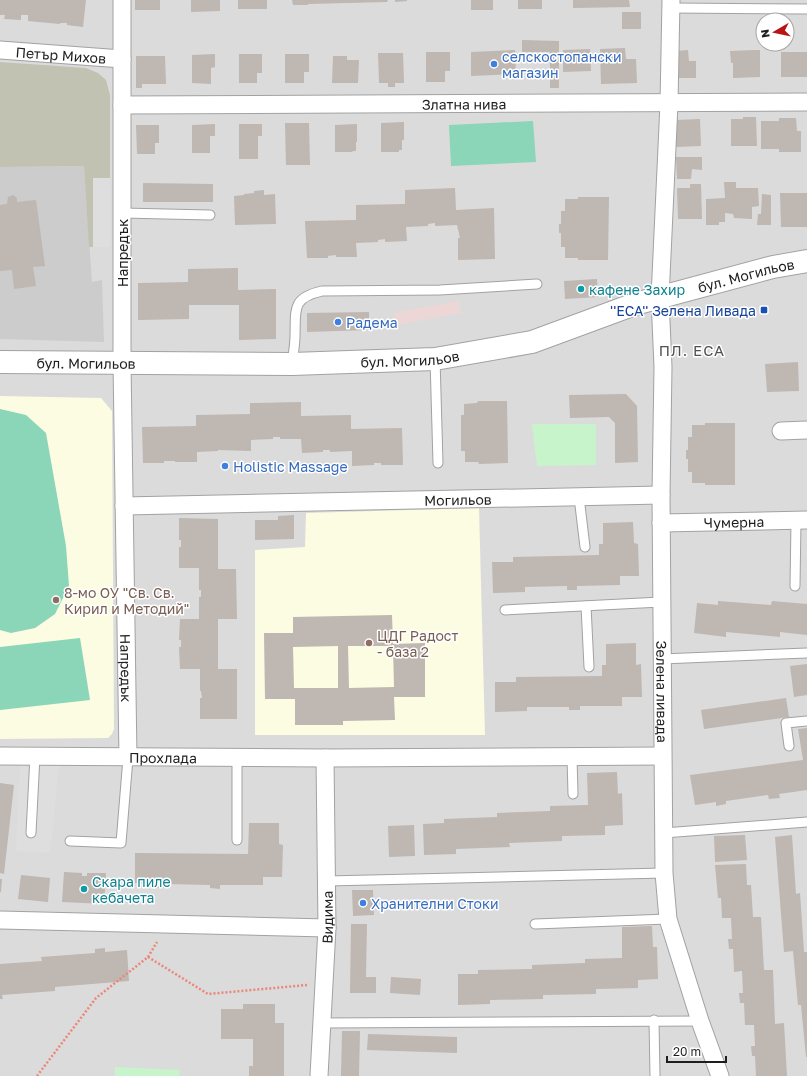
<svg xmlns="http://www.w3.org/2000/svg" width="807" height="1076" font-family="'Golos Text',sans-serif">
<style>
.residential{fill:#dcdbdb;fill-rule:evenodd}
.commercial{fill:#edd7d6}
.education{fill:#fbfce1}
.religious{fill:#ccc}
.construction{fill:#c2c2b2}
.park{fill:#c7f4cb}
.pitch{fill:#8bd5b9}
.parking{fill:#dedede}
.building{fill:#beb7b2;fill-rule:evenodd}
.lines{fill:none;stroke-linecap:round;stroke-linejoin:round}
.service-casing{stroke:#a2a2a2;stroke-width:11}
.minor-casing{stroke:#a2a2a2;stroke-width:19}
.tertiary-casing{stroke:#a2a2a2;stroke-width:24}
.path{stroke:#eb8679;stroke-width:2.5;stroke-dasharray:2 2;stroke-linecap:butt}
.service{stroke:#fff;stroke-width:9}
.minor{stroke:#fff;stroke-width:17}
.tertiary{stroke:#fff;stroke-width:22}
.shop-dot{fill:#3f7fe0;stroke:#fff;stroke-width:1.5}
.culture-dot{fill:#0f9aa8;stroke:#fff;stroke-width:1.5}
.transit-dot{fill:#1a4fb4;stroke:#fff;stroke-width:1.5}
.education-dot{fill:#8d6e63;stroke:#fff;stroke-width:1.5}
.labels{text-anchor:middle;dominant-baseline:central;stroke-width:3;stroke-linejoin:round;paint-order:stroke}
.street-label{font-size:14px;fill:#1e1e1e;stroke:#fff}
.shop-label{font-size:14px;fill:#366cbe;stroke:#fff;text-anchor:start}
.culture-label{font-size:14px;fill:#0d838f;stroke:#fff;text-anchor:start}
.transit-label{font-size:14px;fill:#164399;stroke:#fff;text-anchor:end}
.education-label{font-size:14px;fill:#785e54;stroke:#fff;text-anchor:start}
.neighbourhood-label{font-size:15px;letter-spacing:1px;fill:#515151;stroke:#fff}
</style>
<rect width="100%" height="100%" fill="#eeebe5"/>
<path class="residential" d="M0,0H807V1076H0ZM763,20H787V44H763Z"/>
<path class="commercial" d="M458,301L461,313L397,325L394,313Z"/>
<g class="education">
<path d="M0,396L101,398L112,411L114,729L112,734L108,738L0,739Z"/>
<path d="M479,508L485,735H255V550L305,547L306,513Z"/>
</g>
<path class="religious" d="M84,166L92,282L102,280L104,342L0,339V167Z"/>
<path class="construction" d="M0,62L86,68L98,73L106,80L110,95V247H89L84,166L0,167Z"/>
<g class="park">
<path d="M532,424H596V465L537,466Z"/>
<path d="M115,1067L180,1070L179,1076H115Z"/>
</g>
<g class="pitch">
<path d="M533,121L536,162L451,166L449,125Z"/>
<path d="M0,409L26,415L46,433L66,546L69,586L55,614L35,628L11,633L0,630Z"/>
<path d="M80,638L90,700L0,710V647Z"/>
</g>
<g class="parking">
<rect x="93" y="178" width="17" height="69"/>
<path d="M59,765L50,853L16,851L20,766Z"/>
</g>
<g class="building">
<path d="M0,0H86L83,27L67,25V23H60V24L28,21V15H21V20L4,19L5,15H0Z"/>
<rect x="135" y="0" width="25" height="10"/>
<path d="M191,0H220V11L191,12Z"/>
<rect x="238" y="0" width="29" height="9"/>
<path d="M292,0H388L387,2L308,4V5H293Z"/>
<path d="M395,0H407V1L395,2Z"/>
<rect x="471" y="0" width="22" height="10"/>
<rect x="518" y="0" width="24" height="9"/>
<path d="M573,0H629L630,7L573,8Z"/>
<rect x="622" y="12" width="19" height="17"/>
<path d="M522,40L559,41V88H550V52H522Z"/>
<path d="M625,48L626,59H636L637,83L601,84L600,49Z"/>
<path d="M590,49L591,71L563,72V50Z"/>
<path d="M515,50L516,74L471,76V52Z"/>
<path d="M688,50L689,61H696V78H675V51Z"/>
<path d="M755,50H760V77L733,78V63H731L730,51Z"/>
<path d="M426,52H450V71H445V82H426Z"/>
<rect x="781" y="52" width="26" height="25"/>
<path d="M378,53H403L404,83H395V87H388V83H379Z"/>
<path d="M215,54V67L211,68V84L192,83V55Z"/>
<path d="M239,54H262V73H257V83H239Z"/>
<path d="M285,54H309V72H304V83H285Z"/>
<path d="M136,56H165L166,84H142V88H136Z"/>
<path d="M333,56H347V60H359L358,83H332Z"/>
<path d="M743,117H756L757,146H731V119H743Z"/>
<path d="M779,118H796L797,131H801V152H779V149H761V121H779Z"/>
<path d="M700,119L701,146L676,147V120Z"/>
<path d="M404,122V140H402V150H399V152H381V123Z"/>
<path d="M285,123H309L310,165H286Z"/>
<path d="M215,124V136H210V153H192V125Z"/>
<path d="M239,124H262V136H258V159H239Z"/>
<path d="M357,124V142H356V151H352L353,152H335V125Z"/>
<path d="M136,125H159V143H155V154H137Z"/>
<path d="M676,157H702V170L692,169L691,179H677Z"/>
<path d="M724,182H736V188H758L759,206L752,207V219L734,218L733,214L725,213V222H719V225H706V199L725,198Z"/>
<path d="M143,183L213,184V202H143Z"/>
<path d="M690,184H701L702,219H678L677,188H690Z"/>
<path d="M455,188L456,210L494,208L495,259L458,260V238H460L457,225L435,226V223L428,224V226L406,227L407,241L385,242V239L378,240V242L356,243L357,257H336V255L328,256V258H307L305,221L356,220V205L405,204V190Z"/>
<path d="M264,190V195L275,194L276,224L235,225L234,196L244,195V194L254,193V191Z"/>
<path d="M780,193H807V227H781Z"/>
<path d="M762,194L771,195V225H757L758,214H761Z"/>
<path d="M13,195L17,198V202L36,200L45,266L33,267L36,286L14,289L12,270L0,271V205L7,204L8,197Z"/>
<path d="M578,197H609L608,260H578V258H565V247H561V233H559V224H561V211H565V199H578Z"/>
<path d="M238,268V290L276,289V339L239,340V305H189V319L138,320V283L188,282V269Z"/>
<path d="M597,279L598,297L565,299L564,281Z"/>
<path d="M369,312V330L307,332V313Z"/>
<path d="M798,362L799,391L767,392L765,364Z"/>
<path d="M626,394L637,406L638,462L615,463V423L609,417L570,418L569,395Z"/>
<path d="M478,401H507L508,463L479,464L478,462H465V451H461V415H464V404L477,403Z"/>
<path d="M301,402V416L351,415V429L402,428L403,465H381V463H374V465L352,466V451L330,452V450H323V452L302,453L301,439H280V437H273V439L251,440V451L218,450V451L197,452V462H175V461H164V463H143L142,427L196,426V415L250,414V403Z"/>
<path d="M705,423H735V485H705V483H692V472H688V459H686V450H688V437H692V425H705Z"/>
<path d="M294,515V539L255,540V520H278V516Z"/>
<path d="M179,518L218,519V569H236L237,619H218V669H237V719H200V698H202L201,691H200V669H180L179,647H181V640H179L180,619H199V597H201V590H199V568H179V547H181V540H179Z"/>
<path d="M633,522L634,543L638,544L639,576H620V585L577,586V590H567V586L525,587V592L493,593L492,562H513V557L599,555V544H603V523Z"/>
<path d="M718,601L771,605L772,601L807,604V635L780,632V637L726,632V637L694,633L697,603L718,605Z"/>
<path d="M392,615L393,644L425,643V697H394L395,720L343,721V725H295V699H265L264,633H293V617ZM338,646V688H294L293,647ZM348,646H393L394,687L349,688Z"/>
<path d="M636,643V665L641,664L642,697H622V706H580V710H569V707H527V711L495,712V682H516V677L602,676V665H606V644Z"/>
<path d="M807,664V695L794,697L790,666Z"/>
<path d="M786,698L789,717L704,729L701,710Z"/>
<path d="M807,728V790L779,794L780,798L769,799L768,795L726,801V804L716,806V802L695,805L690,775L803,760L798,729Z"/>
<path d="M617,772L618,794L622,793L623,825L605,826V835L562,836V841L509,843L510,847L456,849V854L424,855L423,824L444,823V819L497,817V813L550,811V806L588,805L587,773Z"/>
<path d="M0,783L14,785L4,874L0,873Z"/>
<path d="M249,823H279V844L283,845L282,877H263V885H220V889L210,888V885L167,884V888H156V884L135,883V853L248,854Z"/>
<path d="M414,825L415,856L389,857L388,826Z"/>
<path d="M745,835L747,860L715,862L714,836Z"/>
<path d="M792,835L796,894L800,893L804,952H807V1057H806L801,1005H798L793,951L784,952L775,837Z"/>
<path d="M746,864L747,885H751L753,917H761L764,970H773L775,1024L784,1023L787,1076H756L755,1056H752L751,1046H755L754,1025H745L744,1003H740L739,993H743L742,971L734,972L733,949H729L728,939H732L731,918H722L721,898H718L715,865Z"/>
<path d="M64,872L82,873V876H87V873H106L104,904L62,902Z"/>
<path d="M21,875L50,878L48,902L18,899Z"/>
<path d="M0,879H2L1,892H0Z"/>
<path d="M352,890H373L374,915L353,916Z"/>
<path d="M351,924H367L366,977H376V993H350Z"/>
<path d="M652,926L653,947H657L658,979L638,980V988L596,989V994L543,995V999L490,1000V1004L458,1005V974H478V970L532,969V965L585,963V959L622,958V927Z"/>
<path d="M105,948V952L127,950L129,981L55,987V991L2,995L3,999H0V964L42,961L41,957L95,953V949Z"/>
<path d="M391,977L421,979L420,995L390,993Z"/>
<path d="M243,1004H275V1023H284V1076H249V1066H253V1039H221V1009H243Z"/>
<path d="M342,1031H360L359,1076H341Z"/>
<path d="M368,1034L457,1037V1053L367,1050Z"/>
</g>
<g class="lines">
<defs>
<g id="service">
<path d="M671,8L807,9"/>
<path d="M122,213L210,215"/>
<path d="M435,359L438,463"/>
<path d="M292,364C293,355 295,345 295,336C296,310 291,298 322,291L440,290L537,284"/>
<path d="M579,497L585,547"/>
<path d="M795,586L796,521"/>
<path d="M586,606L589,667"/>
<path d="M505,610L661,602"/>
<path d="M662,659L807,653"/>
<path d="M789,746L786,723L807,721"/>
<path d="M572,757L573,794"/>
<path d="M237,758V840"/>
<path d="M31,833L35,756"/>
<path d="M664,833L807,822"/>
<path d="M70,841L121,843L128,758"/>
<path d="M327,881L664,873"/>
<path d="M535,924L668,919"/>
<path d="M654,1020L655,1076"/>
<path d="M322,1023L700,1021"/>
</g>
<g id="minor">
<path id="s1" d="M122,0V363L128,758"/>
<path id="s2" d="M671,0L669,104L660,298L663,367L661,495L664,873L668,919L700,1021L720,1076"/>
<path id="s3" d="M0,50L122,59"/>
<path id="s4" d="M122,105L807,102"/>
<path d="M781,431L807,430"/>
<path id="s5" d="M124,506L661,495"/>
<path id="s6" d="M661,523L807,520"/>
<path id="s7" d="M0,756L325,758L662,756"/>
<path d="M0,920L327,928"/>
<path id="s8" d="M319,1076L327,928L325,758"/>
</g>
<g id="tertiary">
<path id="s9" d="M0,362L292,364L435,359L532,342L635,304L773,267L807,261"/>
</g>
</defs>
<use href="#service" class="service-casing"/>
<use href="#minor" class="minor-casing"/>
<use href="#tertiary" class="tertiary-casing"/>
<g class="path">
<path d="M148,957L208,994L307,985"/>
<path d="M37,1076L96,998L148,957L157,942"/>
</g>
<use href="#service" class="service"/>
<use href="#minor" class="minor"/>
<use href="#tertiary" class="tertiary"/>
</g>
<g class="shop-dot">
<circle cx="494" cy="64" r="4"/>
<circle cx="338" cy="322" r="4"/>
<circle cx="225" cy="466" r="4"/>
<circle cx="363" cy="903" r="4"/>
</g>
<g class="culture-dot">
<circle cx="581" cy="289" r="4"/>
<circle cx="84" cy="889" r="4"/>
</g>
<rect class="transit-dot" x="760" y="306" width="8" height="8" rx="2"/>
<g class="education-dot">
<circle cx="56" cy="600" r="4"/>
<circle cx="369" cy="643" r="4"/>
</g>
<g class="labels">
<g class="street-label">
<text stroke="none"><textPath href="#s3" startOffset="61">Петър Михов</textPath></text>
<text stroke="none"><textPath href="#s4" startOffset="342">Златна нива</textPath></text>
<text transform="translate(122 253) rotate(-90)">Напредък</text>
<text stroke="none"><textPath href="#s9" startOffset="758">бул. Могильов</textPath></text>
<text stroke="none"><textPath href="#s9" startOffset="410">бул. Могильов</textPath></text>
<text stroke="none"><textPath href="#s9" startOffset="86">бул. Могильов</textPath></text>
<text stroke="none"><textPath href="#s5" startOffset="334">Могильов</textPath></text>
<text stroke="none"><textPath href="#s6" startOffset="73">Чумерна</textPath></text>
<text stroke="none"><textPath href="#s1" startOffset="668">Напредък</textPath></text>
<text stroke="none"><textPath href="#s2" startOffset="692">Зелена ливада</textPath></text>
<text stroke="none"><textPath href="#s7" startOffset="163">Прохлада</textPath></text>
<text stroke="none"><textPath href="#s8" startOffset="159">Видима</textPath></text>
</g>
<g class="shop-label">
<text x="502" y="56">селскостопански<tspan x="502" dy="16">магазин</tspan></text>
<text x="346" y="322">Радема</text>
<text x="233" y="466">Holistic Massage</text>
<text x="371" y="903">Хранителни Стоки</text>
</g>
<g class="culture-label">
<text x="589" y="289">кафене Захир</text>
<text x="92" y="881">Скара пиле<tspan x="92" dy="16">кебачета</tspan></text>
</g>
<g class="transit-label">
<text x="756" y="310">''ЕСА'' Зелена Ливада</text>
</g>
<g class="education-label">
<text x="64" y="592">8-мо ОУ "Св. Св.<tspan x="64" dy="16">Кирил и Методий"</tspan></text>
<text x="377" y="635">ЦДГ Радост<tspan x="377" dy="16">- база 2</tspan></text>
</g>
<g class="neighbourhood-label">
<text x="692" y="350">ПЛ. ЕСА</text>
</g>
</g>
<g transform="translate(775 32) rotate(261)"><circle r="19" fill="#ffffff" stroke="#a5a5a5"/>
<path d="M0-3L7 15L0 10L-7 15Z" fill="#b71615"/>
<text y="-6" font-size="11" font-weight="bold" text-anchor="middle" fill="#1e1e1e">N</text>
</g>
<path d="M667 1056v6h59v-6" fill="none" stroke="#1e1e1e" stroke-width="2"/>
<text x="673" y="1056" font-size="12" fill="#1e1e1e" stroke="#ffffff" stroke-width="3" paint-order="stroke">20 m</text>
</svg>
